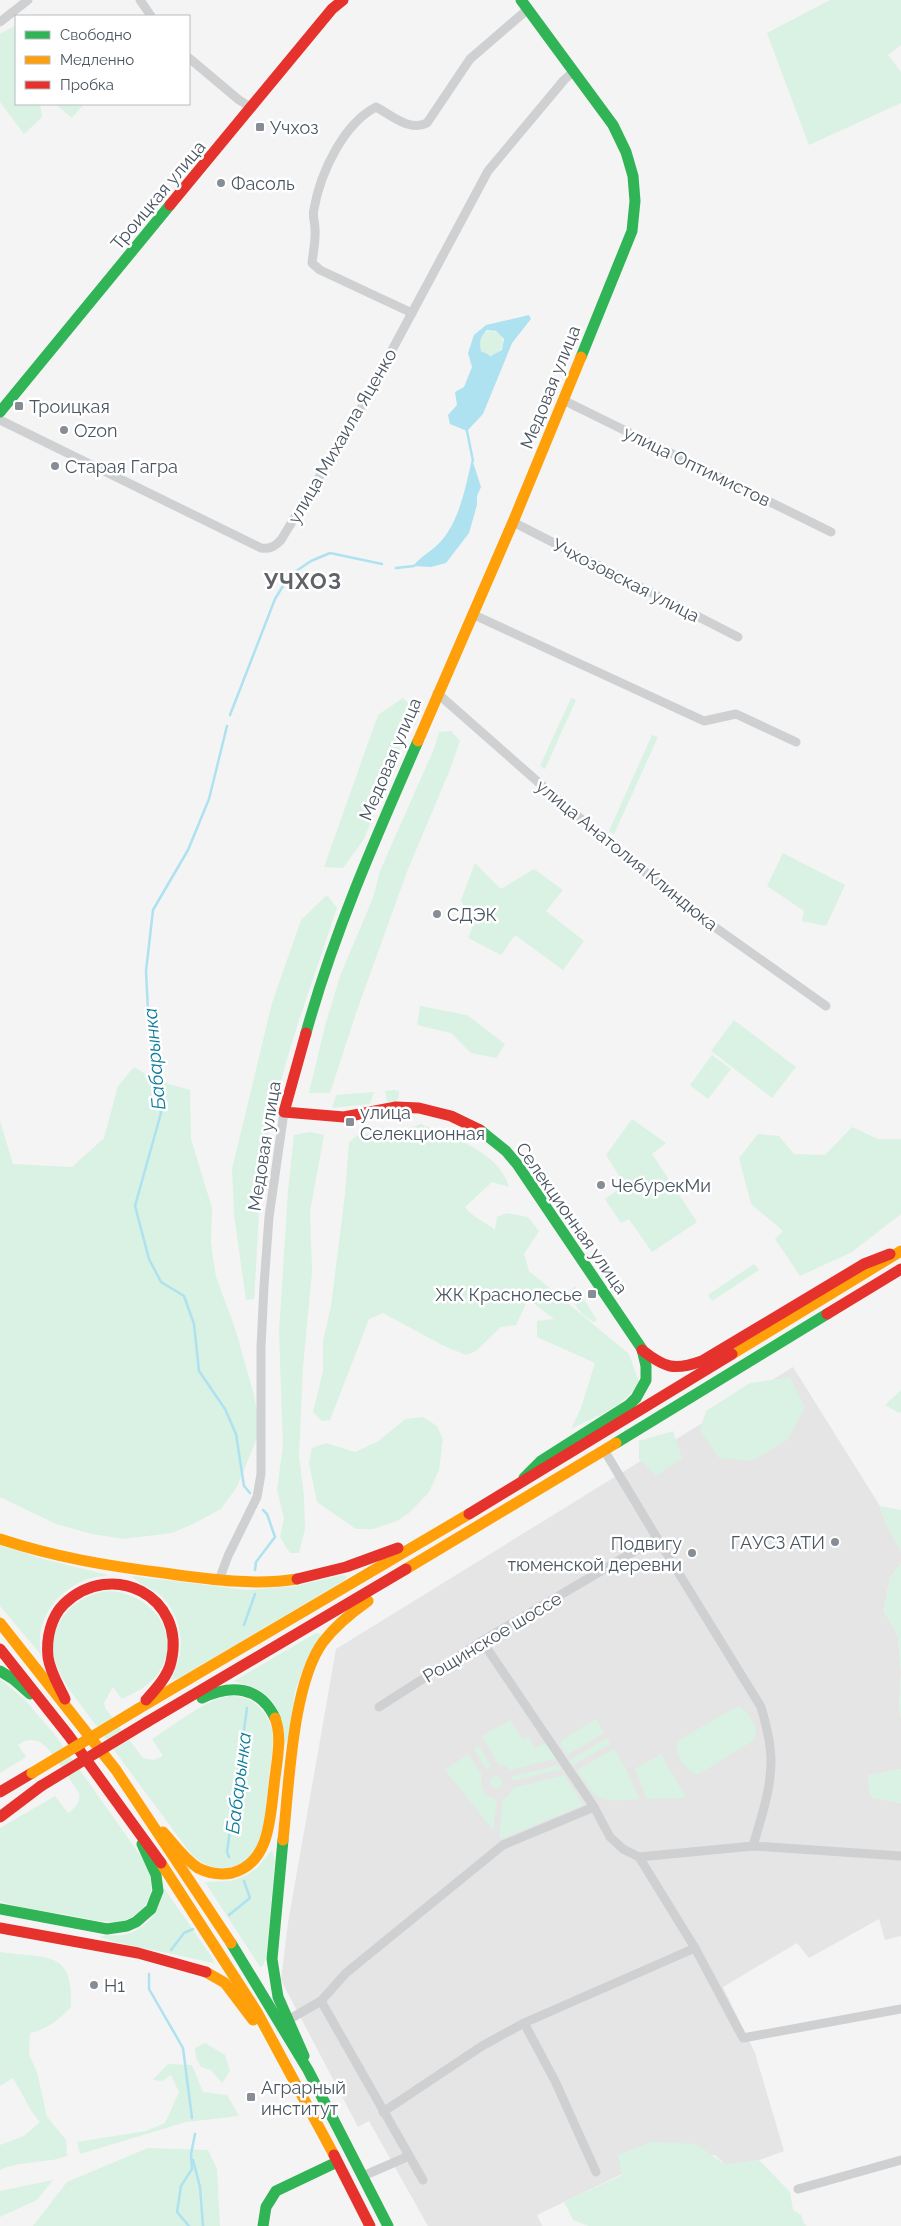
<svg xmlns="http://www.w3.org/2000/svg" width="901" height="2226" font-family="Raleway,sans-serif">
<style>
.education{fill:#e6e5e6}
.green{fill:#d9f2e3}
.water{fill:#aee2f0;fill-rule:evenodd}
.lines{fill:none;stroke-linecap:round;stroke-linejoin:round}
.stream{stroke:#aee2f0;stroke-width:2.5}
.street{stroke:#ced0d2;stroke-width:9}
.fast{stroke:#30b455;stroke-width:11}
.slow{stroke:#ff9f0a;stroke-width:11}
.jam{stroke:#e5322d;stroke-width:11}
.slow-bridge{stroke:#ff9f0a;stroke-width:11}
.jam-bridge{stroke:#e5322d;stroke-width:11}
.poi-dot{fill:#868d94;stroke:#fff;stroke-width:2}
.labels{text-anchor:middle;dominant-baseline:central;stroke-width:5;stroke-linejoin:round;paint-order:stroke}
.poi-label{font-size:18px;fill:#4a5661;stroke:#fff;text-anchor:start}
.street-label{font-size:18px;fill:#4a5661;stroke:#fff}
.water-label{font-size:19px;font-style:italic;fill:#0c7c9b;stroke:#fff}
.district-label{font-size:22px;font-weight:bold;letter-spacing:1px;fill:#5f6368;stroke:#fff}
</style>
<rect width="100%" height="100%" fill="#f4f4f4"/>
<path class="education" d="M793,1367L880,1506L886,1524L901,1551V1564L890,1577L884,1611L898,1636L901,1673L899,1708L901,1718V1769L868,1776L871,1797L901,1803V1936L885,1940L879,1919L809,1958L797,1943L723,1987L755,2053L784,2151L759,2160L726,2165L715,2155L622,2174L537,2215L542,2226H428L369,2121L358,2127L281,1980L288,1923L336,1649Z"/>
<g class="green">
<path d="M830,0H901V45L888,55L901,72V103L809,145L767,33Z"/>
<path d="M16,25V104H40L42,117L24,134L0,102V34Z"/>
<path d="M55,104H84L72,118Z"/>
<circle cx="491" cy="343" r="12"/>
<path d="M403,698L415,711L364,839L343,868L324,867L378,715Z"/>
<path d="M571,698L576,700L545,769L540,766Z"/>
<path d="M451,731L460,741L449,772L408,869L356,1013L330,1093H309L325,1026L340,976L373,898L380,871L434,749L439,732Z"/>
<path d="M652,735L658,737L614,834L609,831Z"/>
<path d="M783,853L845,885L826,926L802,921L804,911L767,886Z"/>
<path d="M475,863L501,889L534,869L563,890L546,911L584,941L563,970L515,935L501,955L468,938L477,916L465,909L461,900Z"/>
<path d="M327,895L337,908C312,984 282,1061 267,1140C258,1192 258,1246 254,1299L246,1300L234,1214L232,1169L272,1003L301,920Z"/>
<path d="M420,1006L467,1015L505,1044L496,1058L471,1053L451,1033L417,1025Z"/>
<path d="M734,1020L796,1067L772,1098L711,1051Z"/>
<path d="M712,1055L731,1069L708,1099L690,1085Z"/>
<path d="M134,1067L155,1080L190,1090L191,1139L212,1208L211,1243L216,1277L235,1328L254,1395L258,1418L257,1438L237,1487L221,1509L195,1523L172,1533L123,1539L92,1534L56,1524L0,1497V1121L13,1164L72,1167L104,1138L118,1086Z"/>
<path d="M394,1090L399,1091V1098L395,1102H387L385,1091Z"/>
<path d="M374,1092L370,1104L332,1108L336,1095Z"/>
<path d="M632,1119L666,1143L652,1154L697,1222L652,1252L629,1219L621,1223L605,1199L625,1185L606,1155Z"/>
<path d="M421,1124C452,1138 499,1151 509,1187L492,1182L465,1207C473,1218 485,1221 495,1230L497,1217L507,1213L528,1217L539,1231L524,1254L529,1271L629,1354L639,1382C625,1407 596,1416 571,1429L581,1408L595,1363L537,1337V1321L554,1319L528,1299L516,1325L501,1327L476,1351L466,1355L444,1346L383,1313L369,1319L330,1420L322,1421L313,1412L323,1371V1341L331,1306L345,1194L349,1142L359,1134L385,1135Z"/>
<path d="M852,1127L878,1139H901V1214L852,1252L800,1276L775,1239L783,1231L751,1204L739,1158L758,1134L779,1136L794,1154L825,1155Z"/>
<path d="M310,1132L324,1135L310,1212L312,1272L303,1367L299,1456L304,1496L305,1529L299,1553H290L280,1537L284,1518L277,1490L283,1445L279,1332L288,1191L294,1135Z"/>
<path d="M754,1264L759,1270L712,1301L708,1295Z"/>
<path d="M575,1286L597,1320L594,1322L583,1315L568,1295Z"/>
<path d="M790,1377L805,1408L787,1440L752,1461L719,1458L700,1430L706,1411L750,1383Z"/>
<path d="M901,1390V1412L899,1413L885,1405Z"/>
<path d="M423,1417L437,1426L443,1439L439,1470L429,1492L409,1513L397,1521L373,1529H356L317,1502L309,1463L312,1448L326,1443L355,1452L377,1442L406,1419Z"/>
<path d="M673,1431L682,1458L656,1476L639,1459V1441Z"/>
<path d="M880,1506L901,1510V1551L886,1524Z"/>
<path d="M0,1545L43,1559L109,1575C101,1577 91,1577 83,1581C54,1593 33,1624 42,1656L0,1606Z"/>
<path d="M901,1564V1718L899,1708L901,1673L898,1636L884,1611L890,1577Z"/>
<path d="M342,1575L347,1576L345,1580L179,1678L172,1680C172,1674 177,1666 179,1658C184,1636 178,1612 161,1596C153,1588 139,1585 132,1576L247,1590L296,1586Z"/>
<path d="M110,1591C153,1594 185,1636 157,1675C148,1687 135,1692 122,1699L113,1687L104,1703L105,1708L143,1758L154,1760L163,1756L152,1739C172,1727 208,1697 232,1696C249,1696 263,1707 270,1723C276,1739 271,1760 269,1776C266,1807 267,1868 223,1868C208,1868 198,1862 188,1850L69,1689C64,1680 58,1671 55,1661C44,1625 76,1593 110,1591Z"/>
<path d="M316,1633L322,1634C310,1653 301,1671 295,1692C291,1709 294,1732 284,1746C284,1721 279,1698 253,1687C247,1684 240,1684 234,1681Z"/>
<path d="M0,1679L24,1699L55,1735L140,1855C145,1864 150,1873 151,1883C153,1905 133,1922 113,1922C97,1922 80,1917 64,1914C42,1911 20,1908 0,1901V1828L55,1796L68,1813C75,1808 81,1802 79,1793C70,1780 55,1755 44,1745C36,1738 25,1739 18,1745L26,1757L0,1773Z"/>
<path d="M740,1707C750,1713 760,1730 754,1740L699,1774C686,1773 671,1752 679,1740L734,1708Z"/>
<path d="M596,1719L604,1733L567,1755L561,1746V1741Z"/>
<path d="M510,1720L522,1739L528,1737L535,1748L547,1743L557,1758L511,1770L505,1766L499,1765L482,1736Z"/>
<path d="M607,1738L610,1744L573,1765L570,1760Z"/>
<path d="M479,1746L491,1766L486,1769L474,1749Z"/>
<path d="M614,1749L626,1769L640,1799C598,1801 600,1805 577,1770Z"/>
<path d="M468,1754L482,1774C479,1787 483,1797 497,1799L493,1830L445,1770Z"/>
<path d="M661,1754L686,1798L647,1799L635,1769Z"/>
<path d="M559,1765L561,1769L513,1781L512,1776Z"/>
<path d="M901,1769V1803L871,1797L868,1776Z"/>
<path d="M564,1775L583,1805L501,1839L499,1835L503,1799L507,1797L513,1788Z"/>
<circle cx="496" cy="1782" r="6"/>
<path d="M272,1850L275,1861L266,1957L263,1966L260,1967L205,1882L231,1881L247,1875L257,1868Z"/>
<path d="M164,1888L213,1959L214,1963L115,1942L100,1937C107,1934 115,1936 123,1935C148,1929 160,1912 164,1888Z"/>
<path d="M0,1952C45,1959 74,1948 71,2007C59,2019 47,2030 30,2033L29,2055L37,2072L47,2117L66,2140L67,2156C46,2164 21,2160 0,2170V2145L24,2136L40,2122L32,2112L13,2078L0,2086Z"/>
<path d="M205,2043L225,2055L230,2071L222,2083L211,2070L201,2067L196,2058L195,2048Z"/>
<path d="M168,2064L192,2065L203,2092L227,2095L239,2116L186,2122L80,2154L77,2142L146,2131L165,2123L179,2092L171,2075L162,2081L153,2080Z"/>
<path d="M652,2142L696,2144L726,2165L759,2160L790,2192L793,2210L801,2215L805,2225L807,2226H589L573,2220L564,2202L622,2175L618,2155Z"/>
<path d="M148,2148L208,2150L217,2169L220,2226H33L67,2182Z"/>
<path d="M53,2180L37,2200L0,2217V2191Z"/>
</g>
<g class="water">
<path d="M529,315L531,319L512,343L483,414L467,431L450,424L448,415L457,405L455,392L464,387L472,367L468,353L474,335L486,325ZM487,330L496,331L504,339L502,350L491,356L481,351C479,341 480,337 487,330Z"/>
<path d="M472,459L481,487L477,496V505L469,533L446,563L431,567L413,566C421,556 434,550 442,540C460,519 466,485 472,459Z"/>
</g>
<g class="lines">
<g class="stream">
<path d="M467,431L473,461"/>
<path d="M396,568L414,566"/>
<path d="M230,715L275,599L289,576L311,561L330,553L382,564"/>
<path d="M227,726L209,799L188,850L153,910L146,971L148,1011L161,1113L135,1206L149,1259L161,1282L184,1296L194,1324L199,1371L225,1409L236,1434L244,1486L250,1493"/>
<path d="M255,1570L256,1562L275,1537L267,1514L263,1510"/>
<path d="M244,1625L255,1594"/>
<path d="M229,1857L227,1852L247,1708"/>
<path d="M229,1915L250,1898L244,1881"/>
<path d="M171,1950L184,1933L193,1929"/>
<path d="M149,1974V1989L183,2048L192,2118"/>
<path d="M193,2160L200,2187L203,2226"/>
<path d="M189,2226L177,2212L181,2186L192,2169L191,2154L195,2134"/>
</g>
<g class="street">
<path d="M140,0L151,16"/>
<path d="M0,22L28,0"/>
<path d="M189,58L239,100L252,108"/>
<path d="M412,313L320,270L312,263C313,252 316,240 315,229C315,222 312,216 314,209C320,174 343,124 376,107C391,115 410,132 427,123L470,59L528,9"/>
<path d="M563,400L831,532"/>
<path d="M0,420L261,548C270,549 274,547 281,540L361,408L488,171L564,80L574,71"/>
<path d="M513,522L738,637"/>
<path d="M472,614L704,721L736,714L796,742"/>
<path d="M437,693L563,804L692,911L826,1006"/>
<path d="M657,1538L761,1707C766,1724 771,1743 771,1761C771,1790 761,1818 753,1846"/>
<path d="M219,1580L228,1556L257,1497L261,1474V1347L264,1286L269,1217L284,1112"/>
<path d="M482,1641L594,1807L610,1837L623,1849L639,1857L753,1846L901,1856"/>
<path d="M379,1707L482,1641L657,1538L604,1450"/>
<path d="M639,1857L695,1948L743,2038L901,2009"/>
<path d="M321,2001L423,2180"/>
<path d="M288,2020L321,2001L346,1973L503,1845L594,1807"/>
<path d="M524,2023L555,2081L596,2172"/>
<path d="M383,2112L482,2046L524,2023L695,1948"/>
<path d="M363,2176L409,2156"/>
<path d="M798,2189L901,2160"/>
</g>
<g class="fast">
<path d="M521,0L613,125L626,152L633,176L635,201L632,231L581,357"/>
<path d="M0,412L170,205"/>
<path d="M306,1033C334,932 376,837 418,741"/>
<path d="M480,1130L506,1151L517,1164L642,1349L646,1366V1380L636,1398L629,1405L541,1461L524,1478"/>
<path d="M616,1443L827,1314"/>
<path d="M0,1671L13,1679L30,1694"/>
<path d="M202,1698C231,1684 260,1686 275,1718"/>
<path d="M283,1840L272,1959L278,1997L304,2056"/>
<path d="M0,1909L107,1929L127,1926L136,1922L151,1909L158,1891L156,1875L142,1844"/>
<path d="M231,1943L308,2070L388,2226"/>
<path d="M263,2226L266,2207L276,2191L337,2162"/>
</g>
<g class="slow">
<path d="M418,741L513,522L581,357"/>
<path d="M732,1354L901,1251"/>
<path d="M0,1539C54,1557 108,1566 164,1573C207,1579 253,1586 297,1579"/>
<path d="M406,1569L616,1443"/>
<path d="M0,1623L116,1770L231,1943"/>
<path d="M138,1709L469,1514"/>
<path d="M163,1832C174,1844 184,1859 198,1868C208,1873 221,1875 232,1873C270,1863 270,1818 274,1786C276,1764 283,1738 275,1718"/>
<path d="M283,1840C289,1787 292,1684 323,1642C336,1625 351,1613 368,1601"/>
<path d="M161,1863L257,2012L334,2155"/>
<path d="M206,1972L225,1983L253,2020"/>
</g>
<g class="jam">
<path d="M170,205L332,9L343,0"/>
<path d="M306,1033L284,1112L344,1117L396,1107L419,1108L451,1116L480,1130"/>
<path d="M827,1314L901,1269"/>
<path d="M642,1350C665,1368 674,1371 702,1361L864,1264L890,1254"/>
<path d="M469,1514L732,1354"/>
<path d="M297,1579L346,1567L398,1548"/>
<path d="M0,1649L69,1736L161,1863"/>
<path d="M65,1699C59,1686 50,1672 48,1657C46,1638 51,1617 64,1604C112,1558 187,1597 171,1662C168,1676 156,1689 146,1700"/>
<path d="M147,1722L406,1569"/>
<path d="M0,1792L32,1773"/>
<path d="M0,1817L41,1786"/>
<path d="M0,1928L138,1953L206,1972"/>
<path d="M334,2155L370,2226"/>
</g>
<path class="slow-bridge" d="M32,1773L138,1709"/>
<path class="jam-bridge" d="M41,1786L147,1722"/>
</g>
<g class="poi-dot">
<rect x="255" y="122" width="10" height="10" rx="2.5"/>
<circle cx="221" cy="183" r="5"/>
<rect x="14" y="401" width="10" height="10" rx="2.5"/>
<circle cx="64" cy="430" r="5"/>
<circle cx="55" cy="466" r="5"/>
<circle cx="437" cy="914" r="5"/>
<rect x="345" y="1117" width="10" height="10" rx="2.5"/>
<circle cx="601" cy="1185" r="5"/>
<rect x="587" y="1289" width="10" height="10" rx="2.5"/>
<circle cx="835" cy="1542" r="5"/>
<circle cx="692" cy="1553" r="5"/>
<circle cx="94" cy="1985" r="5"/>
<rect x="246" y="2092" width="10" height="10" rx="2.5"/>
</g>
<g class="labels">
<g class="poi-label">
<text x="270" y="127">Учхоз</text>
<text x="231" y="183">Фасоль</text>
<text x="29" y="406">Троицкая</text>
<text x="74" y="430">Ozon</text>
<text x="65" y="466">Старая Гагра</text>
<text x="447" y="914">СДЭК</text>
<text x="360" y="1112">улица<tspan x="360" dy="21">Селекционная</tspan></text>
<text x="611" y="1185">ЧебурекМи</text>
<text x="582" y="1294" text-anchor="end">ЖК Краснолесье</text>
<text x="825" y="1542" text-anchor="end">ГАУСЗ АТИ</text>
<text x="682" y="1543" text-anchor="end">Подвигу<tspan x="682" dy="21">тюменской деревни</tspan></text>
<text x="104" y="1985">Н1</text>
<text x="261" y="2087">Аграрный<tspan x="261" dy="21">институт</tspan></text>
</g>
<g class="street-label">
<text transform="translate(158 195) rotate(-50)">Троицкая улица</text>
<text transform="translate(550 387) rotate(-68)">Медовая улица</text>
<text transform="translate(342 436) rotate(-60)">улица Михаила Яценко</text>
<text transform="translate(697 466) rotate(26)">улица Оптимистов</text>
<text transform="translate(626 580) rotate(27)">Учхозовская улица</text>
<text transform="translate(390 759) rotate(-67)">Медовая улица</text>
<text transform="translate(627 855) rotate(39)">улица Анатолия Клиндюка</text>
<text transform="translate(264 1146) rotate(-81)">Медовая улица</text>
<text transform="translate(572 1218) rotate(55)">Селекционная улица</text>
<text transform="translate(492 1637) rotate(-31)">Рощинское шоссе</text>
</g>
<g class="water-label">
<text transform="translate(154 1059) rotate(-95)">Бабарынка</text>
<text transform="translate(238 1783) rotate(-83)">Бабарынка</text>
</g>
<g class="district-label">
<text x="303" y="581">УЧХОЗ</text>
</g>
</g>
<rect x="15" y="15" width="175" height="90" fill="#ffffff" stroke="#b7bbc0"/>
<rect x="25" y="31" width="25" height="8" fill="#30b455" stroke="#b7bbc0"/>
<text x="60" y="40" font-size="15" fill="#4a5661">Свободно</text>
<rect x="25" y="56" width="25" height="8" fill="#ff9f0a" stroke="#b7bbc0"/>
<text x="60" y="65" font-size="15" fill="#4a5661">Медленно</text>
<rect x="25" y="81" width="25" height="8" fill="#e5322d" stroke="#b7bbc0"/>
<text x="60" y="90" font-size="15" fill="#4a5661">Пробка</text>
</svg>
